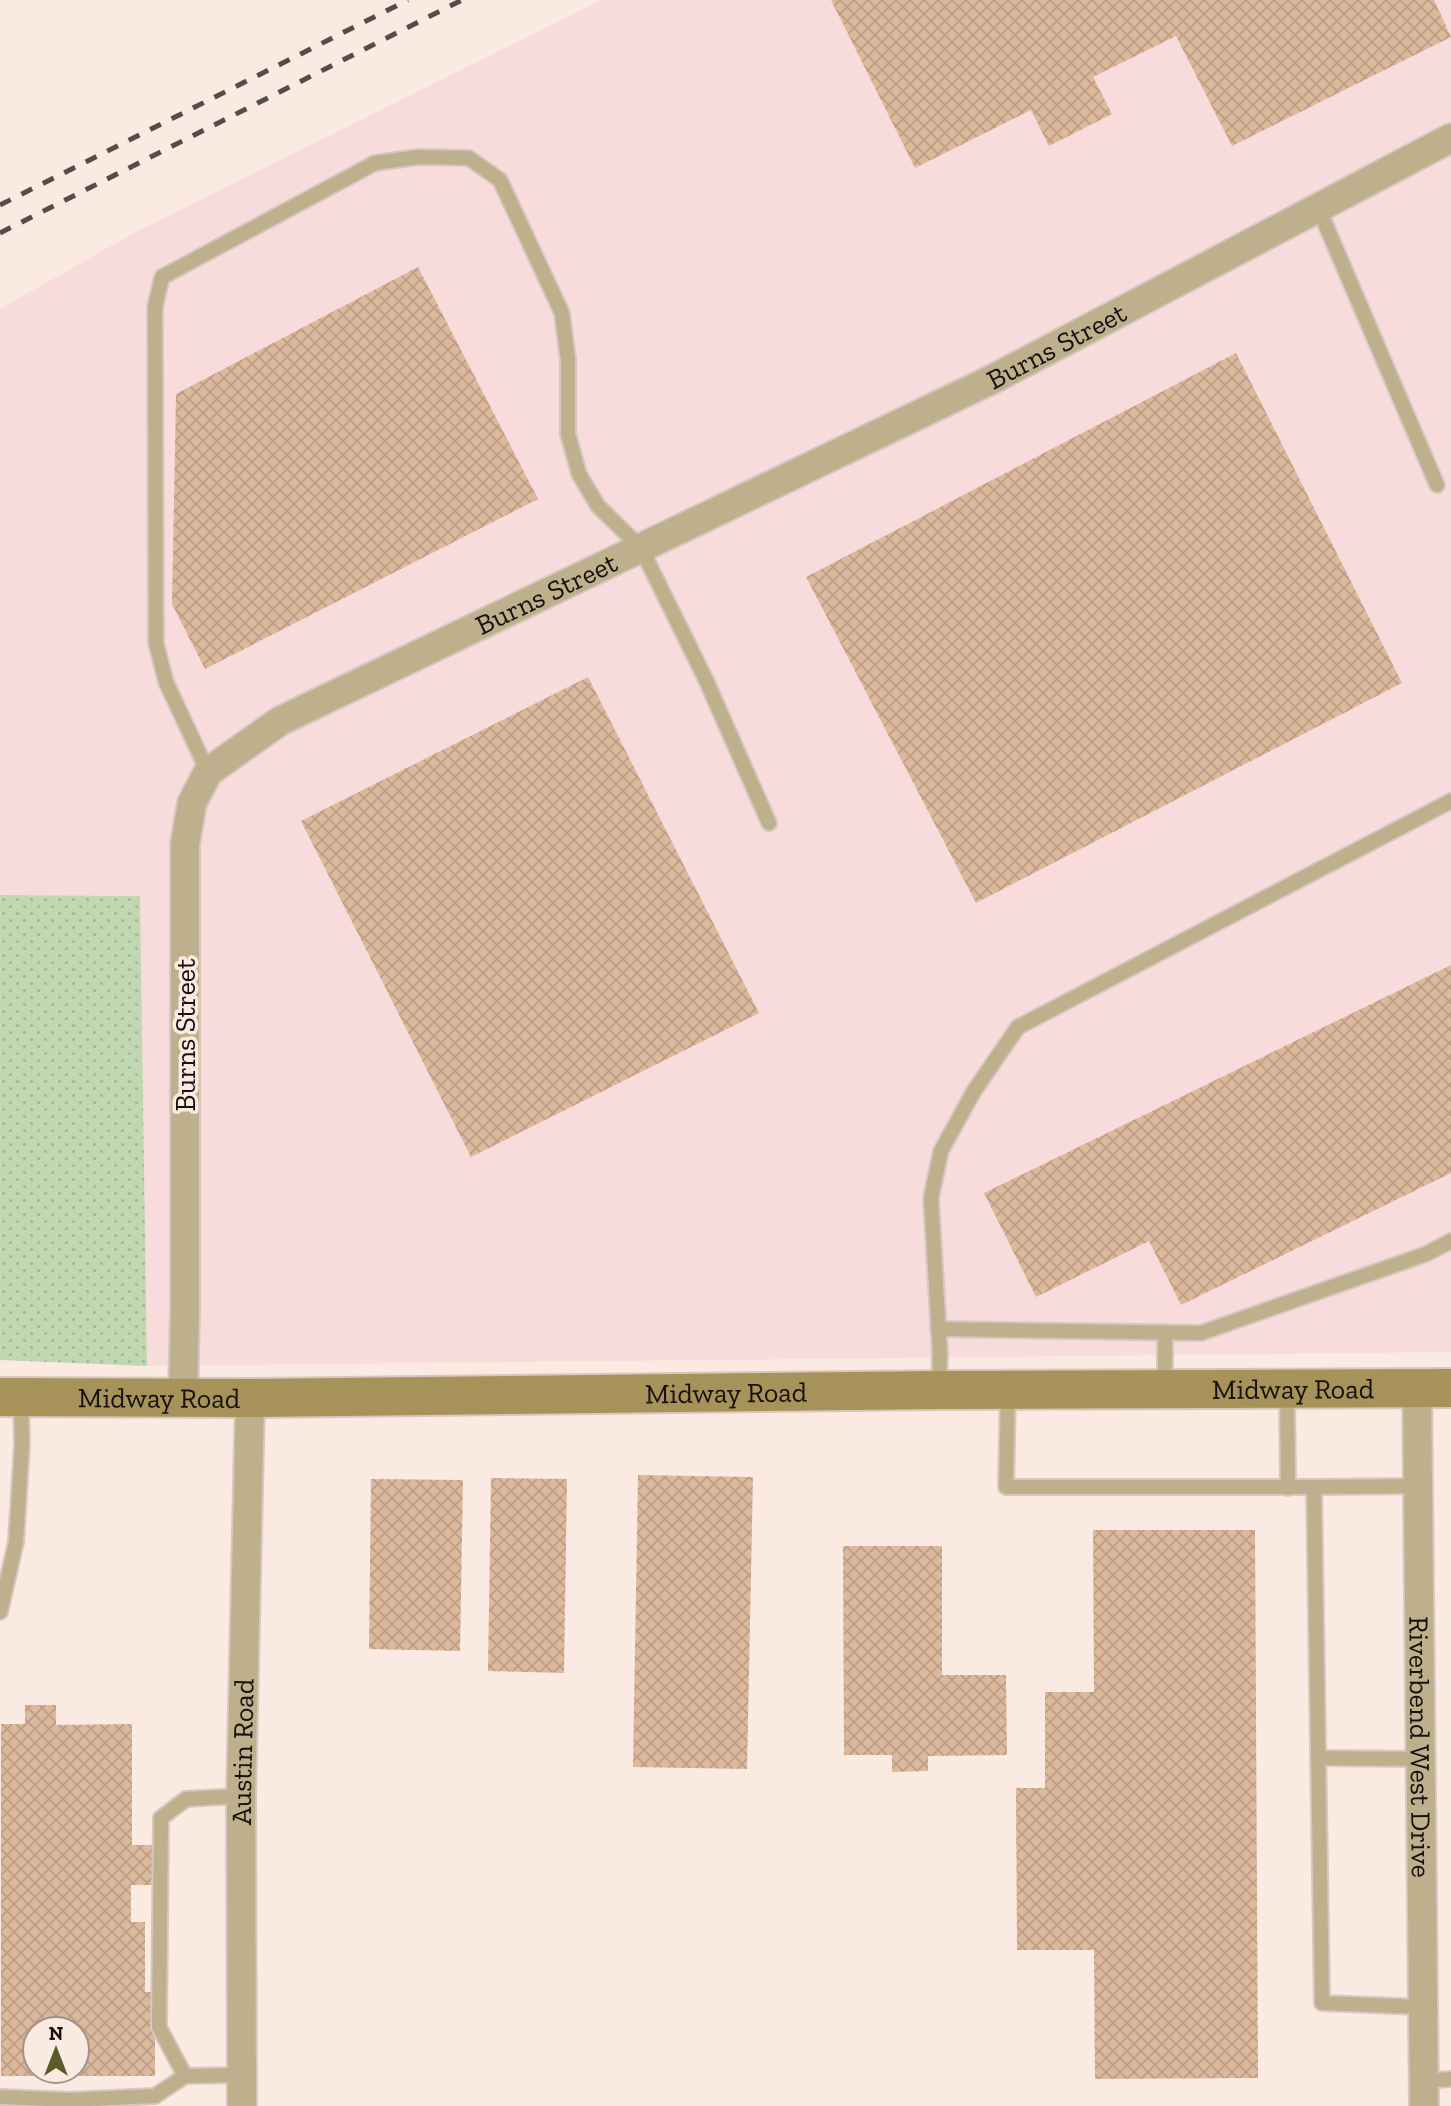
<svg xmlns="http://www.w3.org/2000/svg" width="1451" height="2106" font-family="'Zilla Slab',serif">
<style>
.industrial{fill:#f7dcdb}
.grass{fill:url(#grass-dots)}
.building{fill:url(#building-cross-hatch);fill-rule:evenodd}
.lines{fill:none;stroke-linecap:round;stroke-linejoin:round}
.service-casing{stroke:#d6c7bf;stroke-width:18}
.minor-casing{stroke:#d6c7bf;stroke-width:32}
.secondary-casing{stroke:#d6c7bf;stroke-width:42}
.service{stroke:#beb08c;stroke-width:14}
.minor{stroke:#beb08c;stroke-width:28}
.secondary{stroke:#a7925a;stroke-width:38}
.rail{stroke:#564d49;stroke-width:5;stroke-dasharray:12 12;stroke-linecap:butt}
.labels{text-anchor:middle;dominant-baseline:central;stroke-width:7;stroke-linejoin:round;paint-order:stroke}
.street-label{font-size:28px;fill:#16100e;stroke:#fbeae1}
</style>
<defs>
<pattern id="grass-dots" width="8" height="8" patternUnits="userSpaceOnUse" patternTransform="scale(1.75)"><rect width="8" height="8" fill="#c0d7b2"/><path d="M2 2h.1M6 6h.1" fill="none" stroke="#a4b898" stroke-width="1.8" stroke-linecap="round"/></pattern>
<pattern id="building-cross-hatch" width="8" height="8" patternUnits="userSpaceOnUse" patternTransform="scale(1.75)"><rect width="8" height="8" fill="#dcb99d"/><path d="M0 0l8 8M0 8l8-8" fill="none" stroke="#bc9e86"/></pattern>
</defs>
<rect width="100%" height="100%" fill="#fbeae1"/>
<path class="industrial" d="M601,0H1451V1352L147,1366L140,896L0,895V309L132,234Z"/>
<path class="grass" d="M0,895L140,896L147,1366L0,1360Z"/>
<g class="building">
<path d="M831,0H1434L1451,37L1232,146L1176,36L1093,77L1112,114L1049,146L1031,110L915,168Z"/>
<path d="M418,267L538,499L205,669L172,604L176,394Z"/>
<path d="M1236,353L1402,683L976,903L806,577Z"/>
<path d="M588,677L759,1013L471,1157L301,821Z"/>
<path d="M1451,965V1173L1181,1305L1149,1241L1036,1297L984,1193Z"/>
<path d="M638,1475L753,1477L747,1769L633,1767Z"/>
<path d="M491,1478L567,1479L564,1673L488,1671Z"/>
<path d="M371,1479L463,1480L460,1651L369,1649Z"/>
<path d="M1093,1530H1255L1258,2078L1095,2079L1094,1950H1017L1016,1788H1045V1692H1094Z"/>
<path d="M843,1546H942V1675H1006L1007,1755L928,1756V1771L892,1772V1755H844Z"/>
<path d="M25,1705H56V1725L132,1724V1845H155V1885H131V1922H145V1992H155V2076H1V1724H25ZM35,2029H77V2071H35Z"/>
</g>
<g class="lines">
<defs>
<g id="service">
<path d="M1318,207L1437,485"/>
<path d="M208,772L166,682L156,643L155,307L162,277L375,163L418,157L469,158L500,180L562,313L568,360V434L579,474L598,506L641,548L706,680L769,823"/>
<path d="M938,1329L1201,1333L1426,1254L1451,1241"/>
<path d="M1165,1387V1333"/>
<path d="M939,1389L940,1353L931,1198L941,1151L974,1091L1018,1027L1451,801"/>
<path d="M1008,1391L1006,1487H1314L1322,2003L1422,2007"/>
<path d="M1287,1391L1288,1488"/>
<path d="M1314,1487L1418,1486"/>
<path d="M0,1612L16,1542L22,1444L21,1399"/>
<path d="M1318,1758L1420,1759"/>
<path d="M185,2076L159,2027L161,1818L186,1799L241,1796"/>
<path d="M1423,2081L1451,2079"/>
<path d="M0,2097L70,2100L155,2096L185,2076L241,2075"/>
</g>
<g id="minor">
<path id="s1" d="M1417,1388L1424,2106"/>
<path id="s2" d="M183,1397L185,1312V844L192,803L208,772L280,721L993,379L1451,138"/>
<path id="s3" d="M242,2106L241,1796L250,1398"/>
</g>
<g id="secondary">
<path id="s4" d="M0,1397L250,1398L939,1390L1451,1388"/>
</g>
</defs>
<use href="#service" class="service-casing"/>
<use href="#minor" class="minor-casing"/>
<use href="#secondary" class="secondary-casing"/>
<use href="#service" class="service"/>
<use href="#minor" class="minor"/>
<use href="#secondary" class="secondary"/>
<g class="rail">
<path d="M0,205L408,0"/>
<path d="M0,233L462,0"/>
</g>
</g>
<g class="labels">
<g class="street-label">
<text stroke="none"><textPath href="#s2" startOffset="1580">Burns Street</textPath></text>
<text stroke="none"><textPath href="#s2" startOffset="1013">Burns Street</textPath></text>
<text transform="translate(185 1035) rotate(-90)">Burns Street</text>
<text stroke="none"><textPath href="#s4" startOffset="1293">Midway Road</textPath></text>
<text stroke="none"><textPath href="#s4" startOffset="726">Midway Road</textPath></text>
<text stroke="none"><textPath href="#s4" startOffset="159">Midway Road</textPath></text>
<text stroke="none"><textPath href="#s1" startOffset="359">Riverbend West Drive</textPath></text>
<text stroke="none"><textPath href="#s3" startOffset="354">Austin Road</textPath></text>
</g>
</g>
<g transform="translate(56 2050)"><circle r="33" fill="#fbeae1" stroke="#9f938d" stroke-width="2"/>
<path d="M0-5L12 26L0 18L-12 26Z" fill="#5a5b28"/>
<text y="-10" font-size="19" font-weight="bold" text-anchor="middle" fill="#16100e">N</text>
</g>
</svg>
